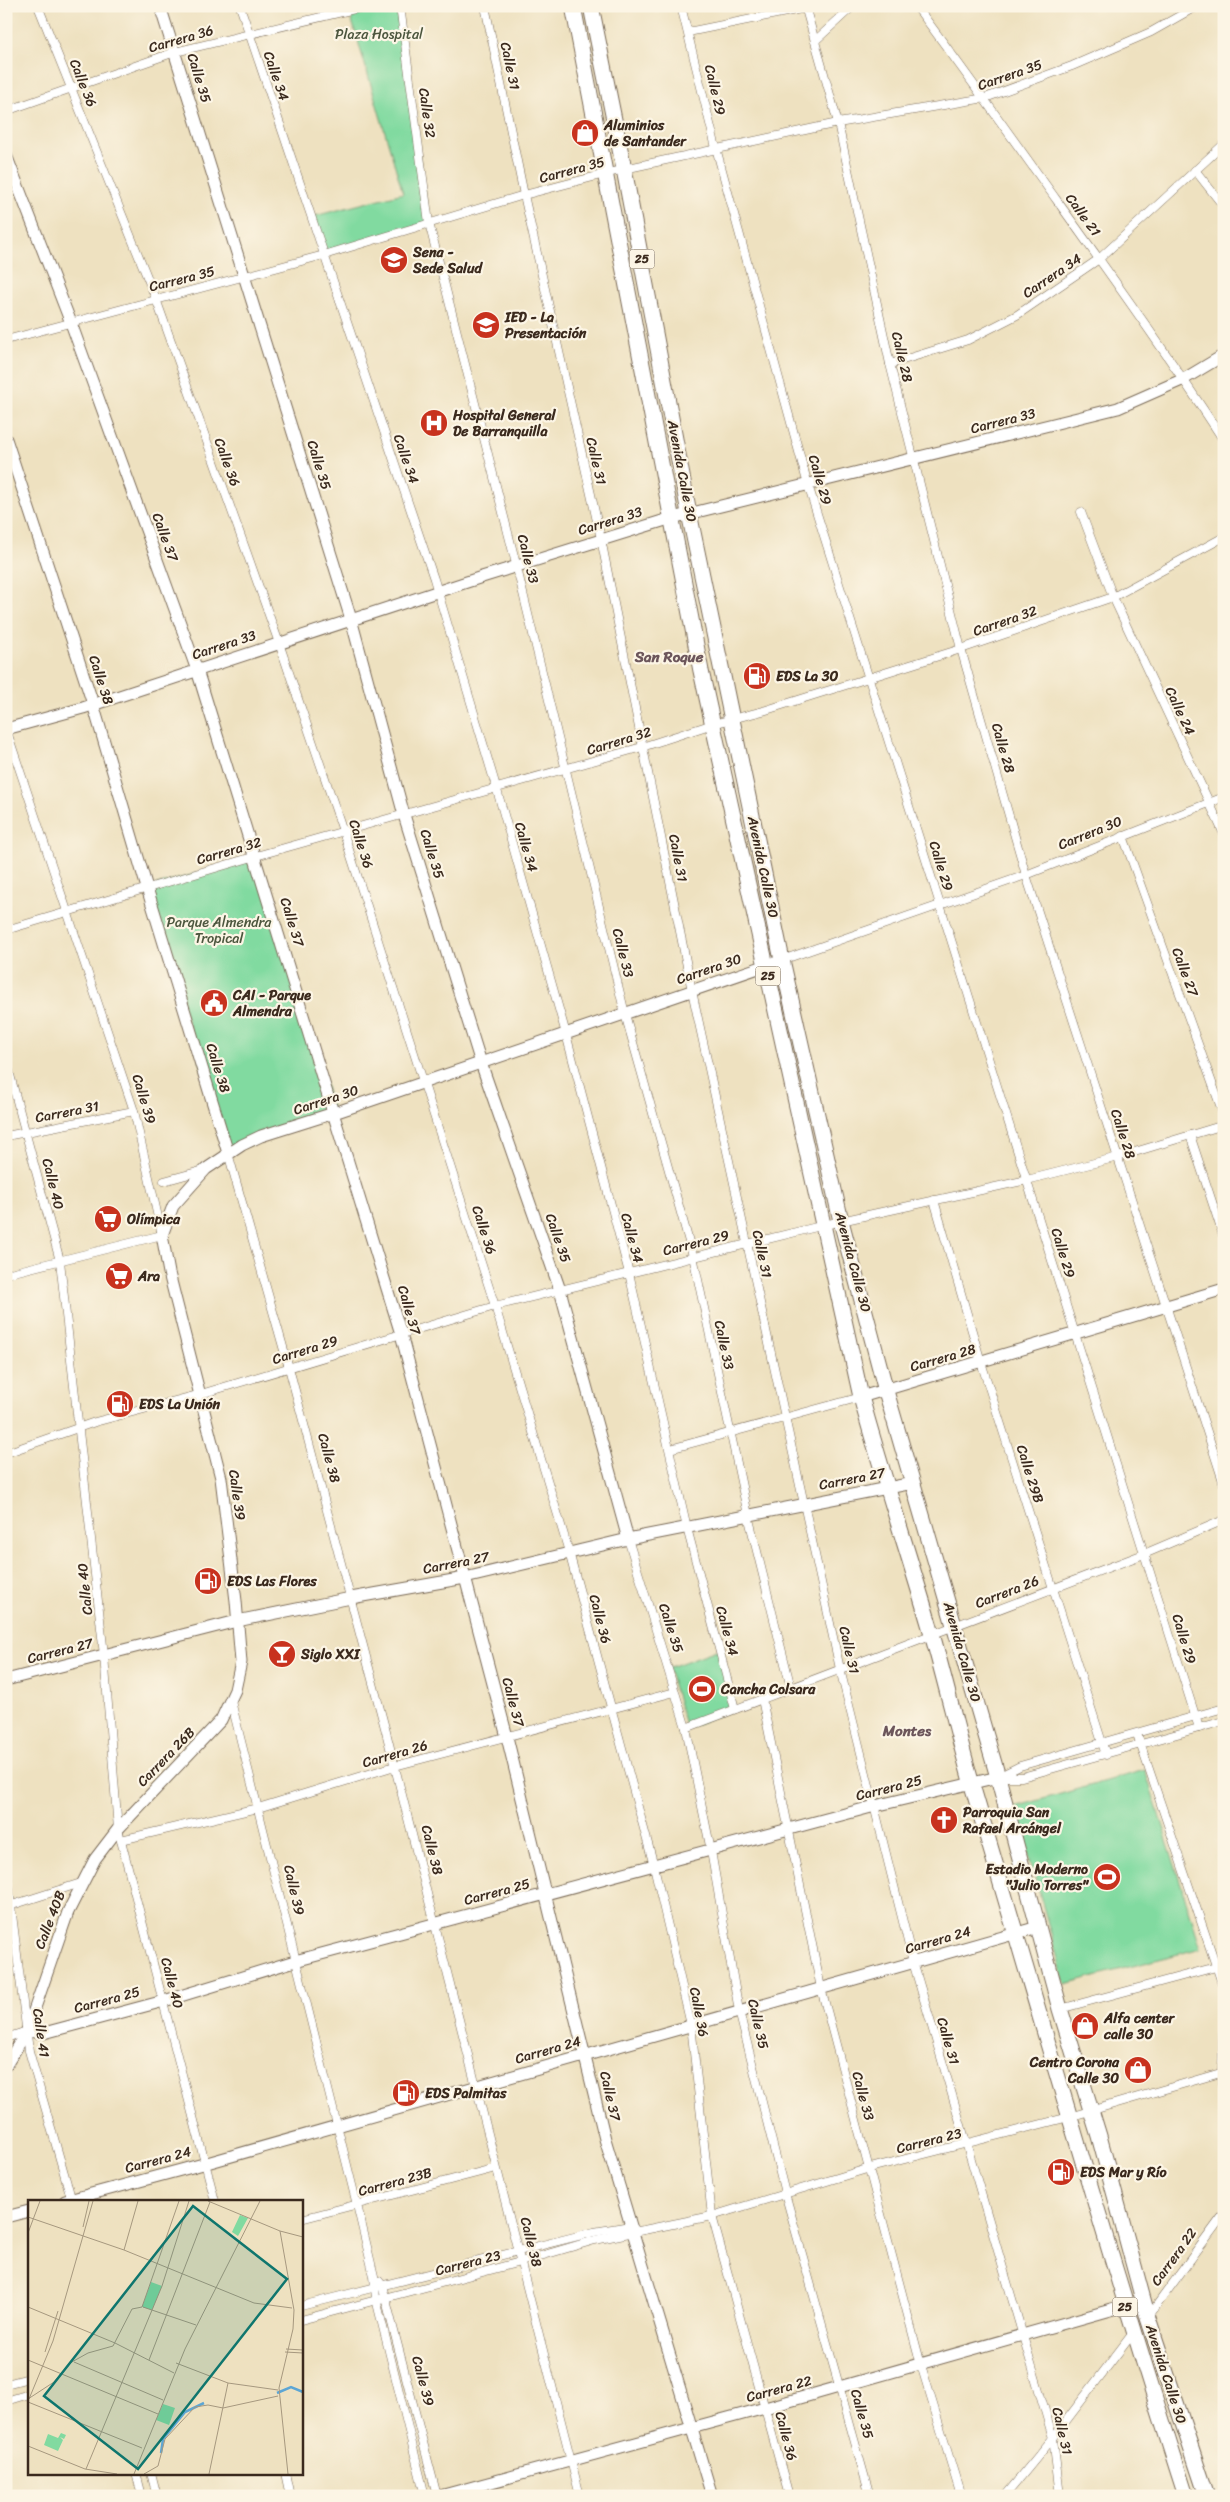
<svg xmlns="http://www.w3.org/2000/svg" width="1230" height="2502" font-family="Sriracha,sans-serif">
<style>
.green{fill:#81daa0;stroke:#5e825f}
.lines{fill:none;stroke-linecap:round;stroke-linejoin:round}
.street-casing{stroke:#7a6a57;stroke-width:9}
.secondary-casing{stroke:#7a6a57;stroke-width:13}
.highway-casing{stroke:#7a6a57;stroke-width:17}
.street{stroke:#fff;stroke-width:8}
.secondary{stroke:#fff;stroke-width:11}
.highway{stroke:#fff;stroke-width:15}
.labels{text-anchor:middle;dominant-baseline:central;stroke-width:4.5;stroke-linejoin:round;paint-order:stroke}
.shield{fill:#fcf5e5;stroke:#75675a;stroke-width:1}
.shield-label{font-size:12px;font-weight:bold;fill:#3b2a1e}
.park-label{font-size:14px;fill:#4c563e;stroke:#fcf5e5}
.street-label{font-size:14px;fill:#3b2a1e;stroke:#fcf5e5}
.poi-label{font-size:14px;font-weight:bold;fill:#3b2a1e;stroke:#fcf5e5;text-anchor:start}
.neighbourhood-label{font-size:15px;font-weight:bold;fill:#6c565b;stroke:#fcf5e5}
.inset-river{fill:none;stroke:#5da6d4;stroke-width:2.5}
.inset-road{fill:none;stroke:#a6987f;stroke-width:1}
.view{fill:#0f766e;fill-opacity:0.15;stroke:#0f766e;stroke-width:2.5}
.inset-edge{fill:none;stroke:#3b2a1e;stroke-width:2.5}
</style>
<rect width="100%" height="100%" fill="#fcf5e5"/>
<filter id="ink" filterUnits="userSpaceOnUse"><feTurbulence type="fractalNoise" baseFrequency=".02" numOctaves="2"/><feDisplacementMap in="SourceGraphic" scale="10" xChannelSelector="R" yChannelSelector="G"/><feConvolveMatrix kernelMatrix="1 2 1 2 8 2 1 2 1" color-interpolation-filters="sRGB"/></filter>
<filter id="wash" filterUnits="userSpaceOnUse"><feTurbulence type="fractalNoise" baseFrequency=".0096" numOctaves="4" result="noise"/><feDisplacementMap in="SourceGraphic" scale="20" xChannelSelector="R" yChannelSelector="G"/><feGaussianBlur stdDeviation="1.12" result="paint"/><feColorMatrix in="noise" values="0 0 0 0 0 0 0 0 0 0 0 0 0 0 0 0 0 1.4 0 .05"/><feComposite in="paint" operator="in"/></filter>
<g filter="url(#wash)">
<rect width="100%" height="100%" fill="#eee1c0"/>
<g class="green">
<path d="M388,6H396L429,223L324,255L311,217L403,193L350,14Z"/>
<path d="M256,856L334,1113L228,1153L147,888Z"/>
<path d="M719,1649L735,1709L686,1728L668,1668Z"/>
<path d="M1145,1770L1201,1948L1065,1984L1015,1807Z"/>
</g>
</g>
<g filter="url(#ink)">
<g class="lines">
<defs>
<g id="street">
<path d="M38,6L156,299L279,643L343,831L495,1306L569,1552L654,1866L691,2025L712,2216L789,2496"/>
<path d="M240,6L434,579L497,790L566,1034L629,1273L687,1528L735,1709"/>
<path d="M400,6L429,223L514,556L625,1014L693,1256L748,1515L791,1688"/>
<path d="M485,6L524,195L601,539L692,991L840,1669L913,1962L1053,2438L1060,2496"/>
<path d="M681,6L716,148L808,485L1199,1728"/>
<path d="M805,6L838,123L890,364L961,649L1026,875L1224,1484"/>
<path d="M916,6C965,71 1011,137 1058,202C1115,281 1171,359 1224,441"/>
<path d="M688,32L806,8"/>
<path d="M815,41L853,6"/>
<path d="M6,111L175,52L367,6"/>
<path d="M1195,170L1221,203L1224,201"/>
<path d="M6,340L324,255L524,195L624,169L838,123L985,98L1072,66L1151,32L1197,6"/>
<path d="M890,364L968,340L1017,315L1099,259L1224,144"/>
<path d="M1081,512L1113,597L1224,834"/>
<path d="M6,729L134,1111L162,1235L6,1274"/>
<path d="M1123,836L1224,1116"/>
<path d="M6,930L256,856L642,747L713,724L763,711L961,649L1113,597L1224,537"/>
<path d="M782,960L1026,875L1224,797"/>
<path d="M6,1060L60,1261L104,1655L118,1829L215,2201"/>
<path d="M1190,1135L1224,1238"/>
<path d="M6,1136L134,1111"/>
<path d="M228,1153L289,1368L385,1728L580,2496"/>
<path d="M164,1181L204,1170"/>
<path d="M934,1200L981,1362L1106,1755"/>
<path d="M670,1449L861,1397"/>
<path d="M6,1453L95,1422L201,1394L495,1306L841,1221L1027,1180L1118,1157L1224,1125"/>
<path d="M628,1539L686,1728L711,1851L739,2011L785,2193L870,2496"/>
<path d="M762,1699L821,1988L921,2365L961,2496"/>
<path d="M231,1701L357,2205L374,2276L376,2299L425,2496"/>
<path d="M686,1728L1144,1554L1224,1520"/>
<path d="M1137,1734L1224,1989"/>
<path d="M998,1777L1020,1766L1224,1708"/>
<path d="M1000,1777H1022L1224,1721"/>
<path d="M121,1840L258,1808L395,1766L675,1692"/>
<path d="M6,1866L29,2051L72,2201"/>
<path d="M6,1907L81,1883"/>
<path d="M1060,2009L1216,1967"/>
<path d="M1224,2014L1222,2073L1224,2092"/>
<path d="M6,2038L27,2031"/>
<path d="M301,2219L496,2168"/>
<path d="M379,2281L382,2285L437,2496"/>
<path d="M301,2306L594,2232L630,2226L634,2228"/>
<path d="M1148,2317L1224,2214"/>
<path d="M301,2320L520,2262L595,2240L712,2216L870,2168L1069,2117L1224,2072"/>
<path d="M6,2384L29,2378"/>
<path d="M6,2401L29,2394"/>
<path d="M136,2473L142,2496"/>
<path d="M151,2473L157,2496"/>
<path d="M285,2473L290,2496"/>
<path d="M1005,2496L1053,2438L1133,2333"/>
</g>
<g id="secondary">
<path d="M160,6L351,619L404,815L481,1063L560,1290L628,1539"/>
<path d="M6,155L71,323L197,670L401,1334L507,1737L605,2139L712,2496"/>
<path d="M6,439L93,704L147,888L228,1153"/>
<path d="M6,729L83,708L482,577L672,518L1118,408L1184,379L1224,355"/>
<path d="M861,1397L1224,1289"/>
<path d="M6,1680L237,1621L351,1598L465,1578L628,1539L913,1483"/>
<path d="M27,2031L44,2033L164,2001L295,1961L875,1806L998,1777"/>
<path d="M6,2065L27,2031L68,1912L95,1859L118,1829L221,1720L235,1690L241,1662L236,1601L221,1478L169,1273L162,1235L173,1206L206,1169L242,1145L261,1136L334,1113L773,963"/>
<path d="M65,2201L207,2163L1038,1927"/>
<path d="M6,2217L29,2211"/>
<path d="M440,2496L765,2408L1125,2306"/>
</g>
<g id="highway">
<path d="M573,6L701,671L861,1397C883,1477 909,1555 932,1634C946,1684 958,1735 972,1785C1042,2022 1110,2260 1186,2496"/>
<path d="M591,6L624,169L689,513L782,960L841,1221L886,1391L998,1777L1060,2009L1099,2136L1148,2318L1207,2496"/>
</g>
</defs>
<use href="#street" class="street-casing"/>
<use href="#secondary" class="secondary-casing"/>
<use href="#highway" class="highway-casing"/>
<use href="#street" class="street"/>
<use href="#secondary" class="secondary"/>
<use href="#highway" class="highway"/>
</g>
</g>
<defs>
<symbol id="shop-disc" viewBox="-11 -11 22 22"><circle r="9.5" fill="#c8321e" stroke="#fcf5e5"/><path d="M-5-2.5h2.3a2.7 3.5 0 0 1 5.4 0H5L5.5 6h-11ZM-1.5-2.5h3a1.5 2.3 0 0 0-3 0Z" fill="#fff"/></symbol>
<symbol id="university-disc" viewBox="-11 -11 22 22"><circle r="9.5" fill="#c8321e" stroke="#fcf5e5"/><path d="M0-5L7-2L0 1L-7-2ZM-4 1L0 2.5L4 1V4Q0 6-4 4Z" fill="#fff"/></symbol>
<symbol id="school-disc" viewBox="-11 -11 22 22"><circle r="9.5" fill="#c8321e" stroke="#fcf5e5"/><path d="M0-5L7-2L0 1L-7-2ZM-4 1L0 2.5L4 1V4Q0 6-4 4Z" fill="#fff"/></symbol>
<symbol id="hospital-disc" viewBox="-11 -11 22 22"><circle r="9.5" fill="#c8321e" stroke="#fcf5e5"/><path d="M-5-5h3v3.5h4V-5h3V5h-3V1.5h-4V5h-3Z" fill="#fff"/></symbol>
<symbol id="fuel-disc" viewBox="-11 -11 22 22"><circle r="9.5" fill="#c8321e" stroke="#fcf5e5"/><path d="M-5.5-6h7V0h2V4h1.3V-2.5L3-4.5l.8-.8L6-3V5H2.5V1h-1V6h-7ZM-4.2-4.7v3.2H.2V-4.7Z" fill="#fff"/></symbol>
<symbol id="civic-disc" viewBox="-11 -11 22 22"><circle r="9.5" fill="#c8321e" stroke="#fcf5e5"/><path d="M-.6-6.5H3V-4.5H.6V-3L4-1V1h2V6H-6V1h2V-1L-.6-3ZM-1.2 2.5V6h2.4V2.5Z" fill="#fff"/></symbol>
<symbol id="supermarket-disc" viewBox="-11 -11 22 22"><circle r="9.5" fill="#c8321e" stroke="#fcf5e5"/><path d="M-6-5.5h2.5l.6 2H6L4.5 2H-2.5L-4.4-4H-6ZM-1.5 3.2a1.3 1.3 0 1 0 .1 0ZM3 3.2a1.3 1.3 0 1 0 .1 0Z" fill="#fff"/></symbol>
<symbol id="bar-disc" viewBox="-11 -11 22 22"><circle r="9.5" fill="#c8321e" stroke="#fcf5e5"/><path d="M-6-5H6L.8 .8V4.5H3.5V6h-7V4.5H-.8V.8Z" fill="#fff"/></symbol>
<symbol id="stadium-disc" viewBox="-11 -11 22 22"><circle r="9.5" fill="#c8321e" stroke="#fcf5e5"/><path d="M0-5a6.5 5 0 1 0 0 10a6.5 5 0 1 0 0-10ZM-3.5-1.8h7v3.6h-7Z" fill="#fff"/></symbol>
<symbol id="church-disc" viewBox="-11 -11 22 22"><circle r="9.5" fill="#c8321e" stroke="#fcf5e5"/><path d="M-1.2-6h2.4v3.5h3.3v2.4h-3.3V6h-2.4V-.1h-3.3v-2.4h3.3Z" fill="#fff"/></symbol>
</defs>
<g fill-rule="evenodd">
<use href="#shop-disc" x="569" y="117" width="32" height="32"/>
<use href="#university-disc" x="378" y="244" width="32" height="32"/>
<use href="#school-disc" x="470" y="309" width="32" height="32"/>
<use href="#hospital-disc" x="418" y="407" width="32" height="32"/>
<use href="#fuel-disc" x="741" y="660" width="32" height="32"/>
<use href="#civic-disc" x="198" y="987" width="32" height="32"/>
<use href="#supermarket-disc" x="92" y="1203" width="32" height="32"/>
<use href="#supermarket-disc" x="103" y="1260" width="32" height="32"/>
<use href="#fuel-disc" x="104" y="1388" width="32" height="32"/>
<use href="#fuel-disc" x="192" y="1565" width="32" height="32"/>
<use href="#bar-disc" x="266" y="1638" width="32" height="32"/>
<use href="#stadium-disc" x="686" y="1673" width="32" height="32"/>
<use href="#church-disc" x="928" y="1804" width="32" height="32"/>
<use href="#stadium-disc" x="1091" y="1861" width="32" height="32"/>
<use href="#shop-disc" x="1069" y="2010" width="32" height="32"/>
<use href="#shop-disc" x="1122" y="2054" width="32" height="32"/>
<use href="#fuel-disc" x="390" y="2077" width="32" height="32"/>
<use href="#fuel-disc" x="1045" y="2156" width="32" height="32"/>
</g>
<g class="labels">
<g class="shield">
<rect x="629.5" y="249.5" width="25" height="19" rx="4"/>
<rect x="755.5" y="966.5" width="25" height="19" rx="4"/>
<rect x="1112.5" y="2297.5" width="25" height="19" rx="4"/>
</g>
<g class="shield-label">
<text x="642" y="259">25</text>
<text x="768" y="976">25</text>
<text x="1125" y="2307">25</text>
</g>
<g class="park-label">
<text x="379" y="34">Plaza Hospital</text>
<text x="219" y="922">Parque Almendra<tspan x="219" dy="16">Tropical</tspan></text>
</g>
<g class="street-label">
<text transform="translate(181 39) rotate(-16)">Carrera 36</text>
<text transform="translate(510 66) rotate(78)">Calle 31</text>
<text transform="translate(1010 75) rotate(-19)">Carrera 35</text>
<text transform="translate(276 76) rotate(71)">Calle 34</text>
<text transform="translate(199 78) rotate(73)">Calle 35</text>
<text transform="translate(83 83) rotate(68)">Calle 36</text>
<text transform="translate(715 90) rotate(77)">Calle 29</text>
<text transform="translate(427 113) rotate(82)">Calle 32</text>
<text transform="translate(572 170) rotate(-15)">Carrera 35</text>
<text transform="translate(1083 215) rotate(54)">Calle 21</text>
<text transform="translate(1052 276) rotate(-34)">Carrera 34</text>
<text transform="translate(182 279) rotate(-14)">Carrera 35</text>
<text transform="translate(902 357) rotate(77)">Calle 28</text>
<text transform="translate(1003 421) rotate(-14)">Carrera 33</text>
<text transform="translate(406 459) rotate(71)">Calle 34</text>
<text transform="translate(596 461) rotate(77)">Calle 31</text>
<text transform="translate(227 462) rotate(70)">Calle 36</text>
<text transform="translate(319 465) rotate(73)">Calle 35</text>
<text transform="translate(682 471) rotate(79)">Avenida Calle 30</text>
<text transform="translate(820 480) rotate(74)">Calle 29</text>
<text transform="translate(610 521) rotate(-17)">Carrera 33</text>
<text transform="translate(165 537) rotate(70)">Calle 37</text>
<text transform="translate(528 559) rotate(76)">Calle 33</text>
<text transform="translate(1005 621) rotate(-19)">Carrera 32</text>
<text transform="translate(224 645) rotate(-18)">Carrera 33</text>
<text transform="translate(101 680) rotate(72)">Calle 38</text>
<text transform="translate(1180 711) rotate(65)">Calle 24</text>
<text transform="translate(619 741) rotate(-17)">Carrera 32</text>
<text transform="translate(1003 748) rotate(74)">Calle 28</text>
<text transform="translate(1090 833) rotate(-22)">Carrera 30</text>
<text transform="translate(361 844) rotate(72)">Calle 36</text>
<text transform="translate(526 847) rotate(74)">Calle 34</text>
<text transform="translate(229 851) rotate(-16)">Carrera 32</text>
<text transform="translate(432 854) rotate(73)">Calle 35</text>
<text transform="translate(678 858) rotate(79)">Calle 31</text>
<text transform="translate(941 866) rotate(73)">Calle 29</text>
<text transform="translate(763 867) rotate(78)">Avenida Calle 30</text>
<text transform="translate(292 922) rotate(73)">Calle 37</text>
<text transform="translate(623 953) rotate(76)">Calle 33</text>
<text transform="translate(709 969) rotate(-19)">Carrera 30</text>
<text transform="translate(1185 972) rotate(70)">Calle 27</text>
<text transform="translate(218 1068) rotate(73)">Calle 38</text>
<text transform="translate(144 1099) rotate(73)">Calle 39</text>
<text transform="translate(326 1100) rotate(-18)">Carrera 30</text>
<text transform="translate(67 1112) rotate(-11)">Carrera 31</text>
<text transform="translate(1123 1134) rotate(72)">Calle 28</text>
<text transform="translate(53 1184) rotate(76)">Calle 40</text>
<text transform="translate(484 1230) rotate(72)">Calle 36</text>
<text transform="translate(558 1238) rotate(71)">Calle 35</text>
<text transform="translate(632 1238) rotate(75)">Calle 34</text>
<text transform="translate(696 1243) rotate(-14)">Carrera 29</text>
<text transform="translate(1063 1253) rotate(73)">Calle 29</text>
<text transform="translate(762 1254) rotate(78)">Calle 31</text>
<text transform="translate(853 1262) rotate(75)">Avenida Calle 30</text>
<text transform="translate(409 1310) rotate(74)">Calle 37</text>
<text transform="translate(724 1345) rotate(78)">Calle 33</text>
<text transform="translate(305 1350) rotate(-17)">Carrera 29</text>
<text transform="translate(943 1358) rotate(-16)">Carrera 28</text>
<text transform="translate(329 1458) rotate(75)">Calle 38</text>
<text transform="translate(1030 1474) rotate(72)">Calle 29B</text>
<text transform="translate(852 1479) rotate(-11)">Carrera 27</text>
<text transform="translate(237 1495) rotate(82)">Calle 39</text>
<text transform="translate(456 1563) rotate(-11)">Carrera 27</text>
<text transform="translate(85 1589) rotate(-96)">Calle 40</text>
<text transform="translate(1007 1592) rotate(-21)">Carrera 26</text>
<text transform="translate(600 1619) rotate(75)">Calle 36</text>
<text transform="translate(671 1628) rotate(72)">Calle 35</text>
<text transform="translate(727 1631) rotate(75)">Calle 34</text>
<text transform="translate(1184 1639) rotate(73)">Calle 29</text>
<text transform="translate(849 1650) rotate(77)">Calle 31</text>
<text transform="translate(60 1651) rotate(-14)">Carrera 27</text>
<text transform="translate(962 1652) rotate(74)">Avenida Calle 30</text>
<text transform="translate(513 1702) rotate(75)">Calle 37</text>
<text transform="translate(395 1754) rotate(-16)">Carrera 26</text>
<text transform="translate(166 1757) rotate(-46)">Carrera 26B</text>
<text transform="translate(889 1788) rotate(-14)">Carrera 25</text>
<text transform="translate(432 1850) rotate(76)">Calle 38</text>
<text transform="translate(294 1890) rotate(77)">Calle 39</text>
<text transform="translate(497 1892) rotate(-15)">Carrera 25</text>
<text transform="translate(50 1920) rotate(-69)">Calle 40B</text>
<text transform="translate(938 1940) rotate(-16)">Carrera 24</text>
<text transform="translate(172 1983) rotate(75)">Calle 40</text>
<text transform="translate(107 2000) rotate(-15)">Carrera 25</text>
<text transform="translate(699 2012) rotate(79)">Calle 36</text>
<text transform="translate(758 2024) rotate(77)">Calle 35</text>
<text transform="translate(41 2033) rotate(82)">Calle 41</text>
<text transform="translate(948 2041) rotate(74)">Calle 31</text>
<text transform="translate(548 2050) rotate(-16)">Carrera 24</text>
<text transform="translate(610 2096) rotate(77)">Calle 37</text>
<text transform="translate(863 2096) rotate(75)">Calle 33</text>
<text transform="translate(929 2141) rotate(-14)">Carrera 23</text>
<text transform="translate(158 2160) rotate(-15)">Carrera 24</text>
<text transform="translate(395 2182) rotate(-15)">Carrera 23B</text>
<text transform="translate(531 2242) rotate(76)">Calle 38</text>
<text transform="translate(1174 2257) rotate(-54)">Carrera 22</text>
<text transform="translate(468 2263) rotate(-14)">Carrera 23</text>
<text transform="translate(1166 2374) rotate(72)">Avenida Calle 30</text>
<text transform="translate(423 2381) rotate(75)">Calle 39</text>
<text transform="translate(779 2389) rotate(-15)">Carrera 22</text>
<text transform="translate(862 2414) rotate(74)">Calle 35</text>
<text transform="translate(1062 2431) rotate(77)">Calle 31</text>
<text transform="translate(786 2436) rotate(75)">Calle 36</text>
</g>
<g class="poi-label">
<text x="604" y="125">Aluminios<tspan x="604" dy="16">de Santander</tspan></text>
<text x="413" y="252">Sena -<tspan x="413" dy="16">Sede Salud</tspan></text>
<text x="505" y="317">IED - La<tspan x="505" dy="16">Presentación</tspan></text>
<text x="453" y="415">Hospital General<tspan x="453" dy="16">De Barranquilla</tspan></text>
<text x="776" y="676">EDS La 30</text>
<text x="233" y="995">CAI - Parque<tspan x="233" dy="16">Almendra</tspan></text>
<text x="127" y="1219">Olímpica</text>
<text x="138" y="1276">Ara</text>
<text x="139" y="1404">EDS La Unión</text>
<text x="227" y="1581">EDS Las Flores</text>
<text x="301" y="1654">Siglo XXI</text>
<text x="721" y="1689">Cancha Colsara</text>
<text x="963" y="1812">Parroquia San<tspan x="963" dy="16">Rafael Arcángel</tspan></text>
<text x="1088" y="1869" text-anchor="end">Estadio Moderno<tspan x="1088" dy="16">"Julio Torres"</tspan></text>
<text x="1104" y="2018">Alfa center<tspan x="1104" dy="16">calle 30</tspan></text>
<text x="1119" y="2062" text-anchor="end">Centro Corona<tspan x="1119" dy="16">Calle 30</tspan></text>
<text x="425" y="2093">EDS Palmitas</text>
<text x="1080" y="2172">EDS Mar y Río</text>
</g>
<g class="neighbourhood-label">
<text x="669" y="657">San Roque</text>
<text x="907" y="1731">Montes</text>
</g>
</g>
<g transform="translate(28 2200)">
<rect width="275" height="275" fill="#eee1c0"/>
<path d="M212,15L220,18L210,36L204,32ZM123,82L134,86L124,110L114,107ZM135,204L147,208L141,225L128,220ZM33,233L38,235L36,239L32,237L35,240L30,251L16,245L20,234L30,238Z" fill="#81daa0"/>
<path class="inset-river" d="M249,193L263,187L275,192M133,253L135,239L157,212L176,203"/>
<path class="inset-road" d="M180,1L252,31L266,110L265,129L251,188L260,274M0,17L96,50L226,103L264,108M55,27L61,1M252,31L275,37M0,33L12,1M96,50L110,1M0,107L87,143L146,173M115,107L168,125M258,149L275,150M17,152L30,111M257,152L275,153M0,160L130,214M121,160L182,2M46,162L135,200M148,163L200,183L250,190M0,199L26,182L42,163L60,153L85,146L104,109L114,107L151,1M1,199L25,141L65,1M0,202L114,248M0,246L57,269L89,274M58,269L134,86L161,1M106,274L157,149L232,1M116,274L130,266L137,239L167,207L180,205L195,208L250,196M181,274L200,183"/>
<path class="view" d="M165,6L259,79L110,269L16,196Z"/>
<rect width="275" height="275" class="inset-edge"/>
</g>
<rect width="1230" height="2502" fill="none" stroke="#fcf5e5" stroke-width="25"/>
</svg>
